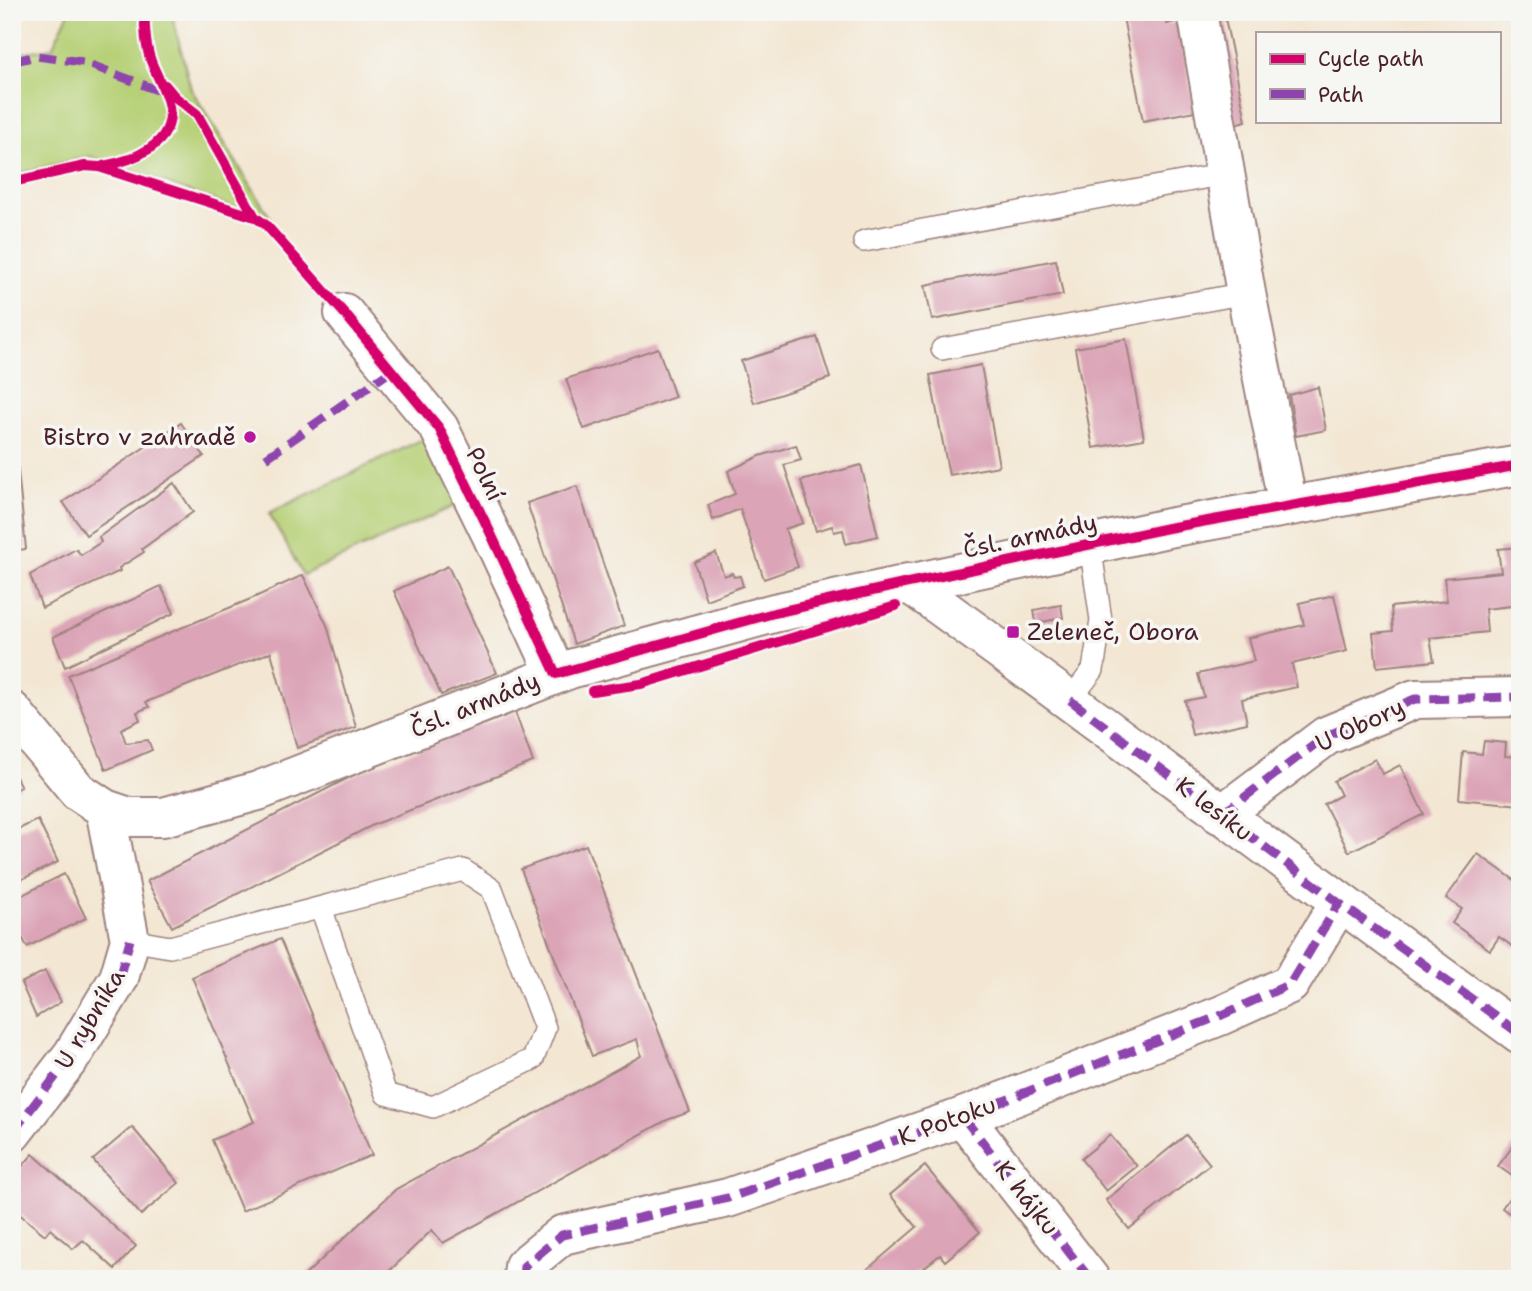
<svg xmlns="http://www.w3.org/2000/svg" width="1532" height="1291" font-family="'Shantell Sans',sans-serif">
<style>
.green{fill:#b6d076;stroke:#807850;stroke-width:2}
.building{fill:#dba4b7}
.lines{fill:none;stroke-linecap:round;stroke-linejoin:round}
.service-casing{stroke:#9e837f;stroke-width:24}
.minor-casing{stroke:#9e837f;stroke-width:42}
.tertiary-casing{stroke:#9e837f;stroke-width:42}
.service{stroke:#fff;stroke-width:21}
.minor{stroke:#fff;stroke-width:38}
.tertiary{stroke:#fff;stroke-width:38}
.quiet{stroke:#8e44ad;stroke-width:9;stroke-dasharray:18 9;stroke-linecap:butt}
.cycleway-casing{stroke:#f6f6f2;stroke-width:15}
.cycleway{stroke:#d6006c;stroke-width:10}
.poi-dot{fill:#b5179e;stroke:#f6f6f2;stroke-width:2.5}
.labels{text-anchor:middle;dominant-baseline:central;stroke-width:7;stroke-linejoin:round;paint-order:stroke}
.poi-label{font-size:24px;fill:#4a1f2b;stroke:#f6f6f2;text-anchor:end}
.street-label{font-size:24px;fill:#4a1f2b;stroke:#f6f6f2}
</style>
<rect width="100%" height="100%" fill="#f6f6f2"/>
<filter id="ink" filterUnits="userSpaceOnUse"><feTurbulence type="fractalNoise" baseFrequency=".0143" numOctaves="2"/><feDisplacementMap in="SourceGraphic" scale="14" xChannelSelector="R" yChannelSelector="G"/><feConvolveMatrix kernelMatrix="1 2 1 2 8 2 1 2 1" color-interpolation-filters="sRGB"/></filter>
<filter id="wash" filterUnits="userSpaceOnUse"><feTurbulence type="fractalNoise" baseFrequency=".00686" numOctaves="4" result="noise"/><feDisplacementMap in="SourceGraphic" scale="28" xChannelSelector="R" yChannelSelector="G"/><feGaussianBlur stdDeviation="1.57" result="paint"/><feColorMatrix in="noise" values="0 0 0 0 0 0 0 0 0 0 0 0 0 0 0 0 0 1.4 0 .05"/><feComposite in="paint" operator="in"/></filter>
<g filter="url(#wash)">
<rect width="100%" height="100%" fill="#f3e7d3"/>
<g class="green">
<path d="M69,12H174L173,19L191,89L273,222L90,156L12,175V54L52,48Z"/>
<path d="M423,439L465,501L303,575L269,513Z"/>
</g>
<g id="blocks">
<g class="building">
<path d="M1122,12H1165L1167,24L1178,21L1195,111L1143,121Z"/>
<path d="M1224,13L1246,121L1203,132L1183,21Z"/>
<path d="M1056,260L1063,295L932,320L925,285Z"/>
<path d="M817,337L830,378L754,403L741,361Z"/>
<path d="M1126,339L1144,439L1093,448L1075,348Z"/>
<path d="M658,348L675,397L584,429L566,379Z"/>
<path d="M981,365L999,466L949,475L930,375Z"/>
<path d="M1318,387L1326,430L1296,436L1289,395Z"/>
<path d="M181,423L204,456L86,535L63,502Z"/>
<path d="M12,442L16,451L26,549L12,551Z"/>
<path d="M796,445L801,460L784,465L803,523L785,529L798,567L764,579L740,509L713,520L708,505L735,494L728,471L760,456Z"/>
<path d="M861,465L878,536L846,544L843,530L834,532L832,526L816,531L801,481Z"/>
<path d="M174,483L193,512L142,549L144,552L119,568L120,571L42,608L30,575L76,549L81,555L101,542L99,537Z"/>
<path d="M577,486L624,626L574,644L527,503Z"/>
<path d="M1520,547V605L1485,609L1487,632L1430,638L1434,661L1377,667L1373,633L1393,631L1391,607L1447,601L1444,578L1501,572L1498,549Z"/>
<path d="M716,553L724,576L732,573L734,577L740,576L743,586L706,600L694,562Z"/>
<path d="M448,566L497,673L441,695L394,591Z"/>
<path d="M303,575L327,625L356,727L297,748L271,652L146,702L149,707L137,712L140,720L121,729L126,743L148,740L152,750L106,770L68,675L253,598Z"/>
<path d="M161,586L174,613L65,667L53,637Z"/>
<path d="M1334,595L1347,651L1292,664L1297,687L1242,699L1247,723L1192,735L1185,701L1204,697L1198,674L1254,661L1248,638L1304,625L1299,603Z"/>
<path d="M1061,605L1063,618L1036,623L1034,610Z"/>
<path d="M515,712L533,762L375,824L172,927L147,881L356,774Z"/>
<path d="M1484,741L1506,743L1505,756L1520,757V805L1459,799L1463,752L1482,754Z"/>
<path d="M1375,759L1383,774L1400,765L1424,814L1349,852L1324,804L1341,795L1334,781Z"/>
<path d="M12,769L21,787L12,791Z"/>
<path d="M38,820L58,862L12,884V832Z"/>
<path d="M586,845L690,1112L667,1120L443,1243L432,1230L381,1279H301L396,1189L641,1056L637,1039L592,1056L521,869Z"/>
<path d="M1478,854L1520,884V941L1515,948L1499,937L1490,950L1452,923L1462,909L1446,898Z"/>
<path d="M64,874L86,918L27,947L12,917V900Z"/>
<path d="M280,939L372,1155L242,1211L212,1140L254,1122L192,977Z"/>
<path d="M45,971L61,1002L36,1017L21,983Z"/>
<path d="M132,1127L179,1183L141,1215L93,1160Z"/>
<path d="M1110,1135L1137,1166L1106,1191L1081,1159Z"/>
<path d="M1186,1135L1210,1164L1129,1229L1106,1200Z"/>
<path d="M1520,1137V1221L1502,1208L1514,1191L1512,1176L1498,1166Z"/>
<path d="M33,1154L136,1246L115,1269L83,1240L73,1249L50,1229L45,1235L12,1208V1178Z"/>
<path d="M925,1166L980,1232L945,1261L940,1255L912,1277L914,1279H856L917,1227L890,1195Z"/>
</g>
</g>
</g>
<g filter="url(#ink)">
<use href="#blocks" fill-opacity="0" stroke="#9e837f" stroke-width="2"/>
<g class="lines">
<defs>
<g id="service">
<path d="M864,241L1225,174"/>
<path d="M942,349L1246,293"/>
<path d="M1070,700L1093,670L1101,620L1090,544"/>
<path d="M130,940L170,947L463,870L492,889L545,1028L533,1059L433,1107L386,1094L321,908"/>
</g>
<g id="minor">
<path d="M1197,12L1246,293L1288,506"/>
<path d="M344,313L439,428L491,534L556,674"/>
<path d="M908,583C1114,731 1315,885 1520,1034"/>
<path d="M1221,815L1326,736L1415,699L1520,697"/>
<path d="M963,1117L1090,1279"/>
<path d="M12,1133L73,1054L119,978L130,940L105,809"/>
<path d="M523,1279L524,1266L562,1235L728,1198L963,1117L1222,1015L1290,984L1339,903"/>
</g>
<path id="tertiary" d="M12,711L78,791L105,809L129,817H163L258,791L570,669L774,613L1168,528L1520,465"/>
</defs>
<use href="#service" class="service-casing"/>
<use href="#minor" class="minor-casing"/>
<use href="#tertiary" class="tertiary-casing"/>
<use href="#service" class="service"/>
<use href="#minor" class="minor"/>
<use href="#tertiary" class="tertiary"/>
<g class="quiet">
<path d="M12,62L36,56L83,62L165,93"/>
<path d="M266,458L391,371"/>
<path d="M1070,700L1339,903L1520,1034"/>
<path d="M1221,815L1326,736L1415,699L1520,697"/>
<path d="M963,1117L1090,1279"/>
<path d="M12,1133L73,1054L119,978L130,940"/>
<path d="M523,1279L524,1266L562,1235L728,1198L963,1117L1222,1015L1290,984L1339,903"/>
</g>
<defs>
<g id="cycleway">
<path d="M165,85L175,97L197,114L255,217"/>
<path d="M103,166C131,161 176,145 169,107C166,92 159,80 153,66C146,51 144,29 145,12"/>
<path d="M12,182L85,166L99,167L255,217L266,225L344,313L439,428L491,534L556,674L774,613L908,583L1168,528L1520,465"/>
<path d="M592,691L641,684L896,606"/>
</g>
</defs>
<use href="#cycleway" class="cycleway-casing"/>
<use href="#cycleway" class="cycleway"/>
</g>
</g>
<g class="poi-dot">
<circle cx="250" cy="437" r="7"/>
<rect x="1006" y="625" width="14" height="14" rx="3.5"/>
</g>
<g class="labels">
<g class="poi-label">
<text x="236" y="437">Bistro v zahradě</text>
<text x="1027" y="632" text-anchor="start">Zeleneč, Obora</text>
</g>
<g class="street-label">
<text transform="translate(485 474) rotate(64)">Polní</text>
<text transform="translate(1030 536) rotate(-12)">Čsl. armády</text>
<text transform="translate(475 705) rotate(-22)">Čsl. armády</text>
<text transform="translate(1360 725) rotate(-25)">U Obory</text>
<text transform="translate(1214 809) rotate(37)">K lesíku</text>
<text transform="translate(90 1019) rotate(-59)">U rybníka</text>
<text transform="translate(947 1121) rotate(-20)">K Potoku</text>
<text transform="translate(1027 1198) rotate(52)">K hájku</text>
</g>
</g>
<rect width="1532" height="1291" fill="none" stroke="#f6f6f2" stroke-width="42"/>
<rect x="1256" y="32" width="245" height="91" fill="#f6f6f2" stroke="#b1a0a2" stroke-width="2"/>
<rect x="1270" y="54" width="35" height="10" fill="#d6006c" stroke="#b1a0a2" stroke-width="2"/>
<text x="1318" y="66" font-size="21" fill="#4a1f2b">Cycle path</text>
<rect x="1270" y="89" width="35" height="10" fill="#8e44ad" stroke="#b1a0a2" stroke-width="2"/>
<text x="1318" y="102" font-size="21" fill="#4a1f2b">Path</text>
</svg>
